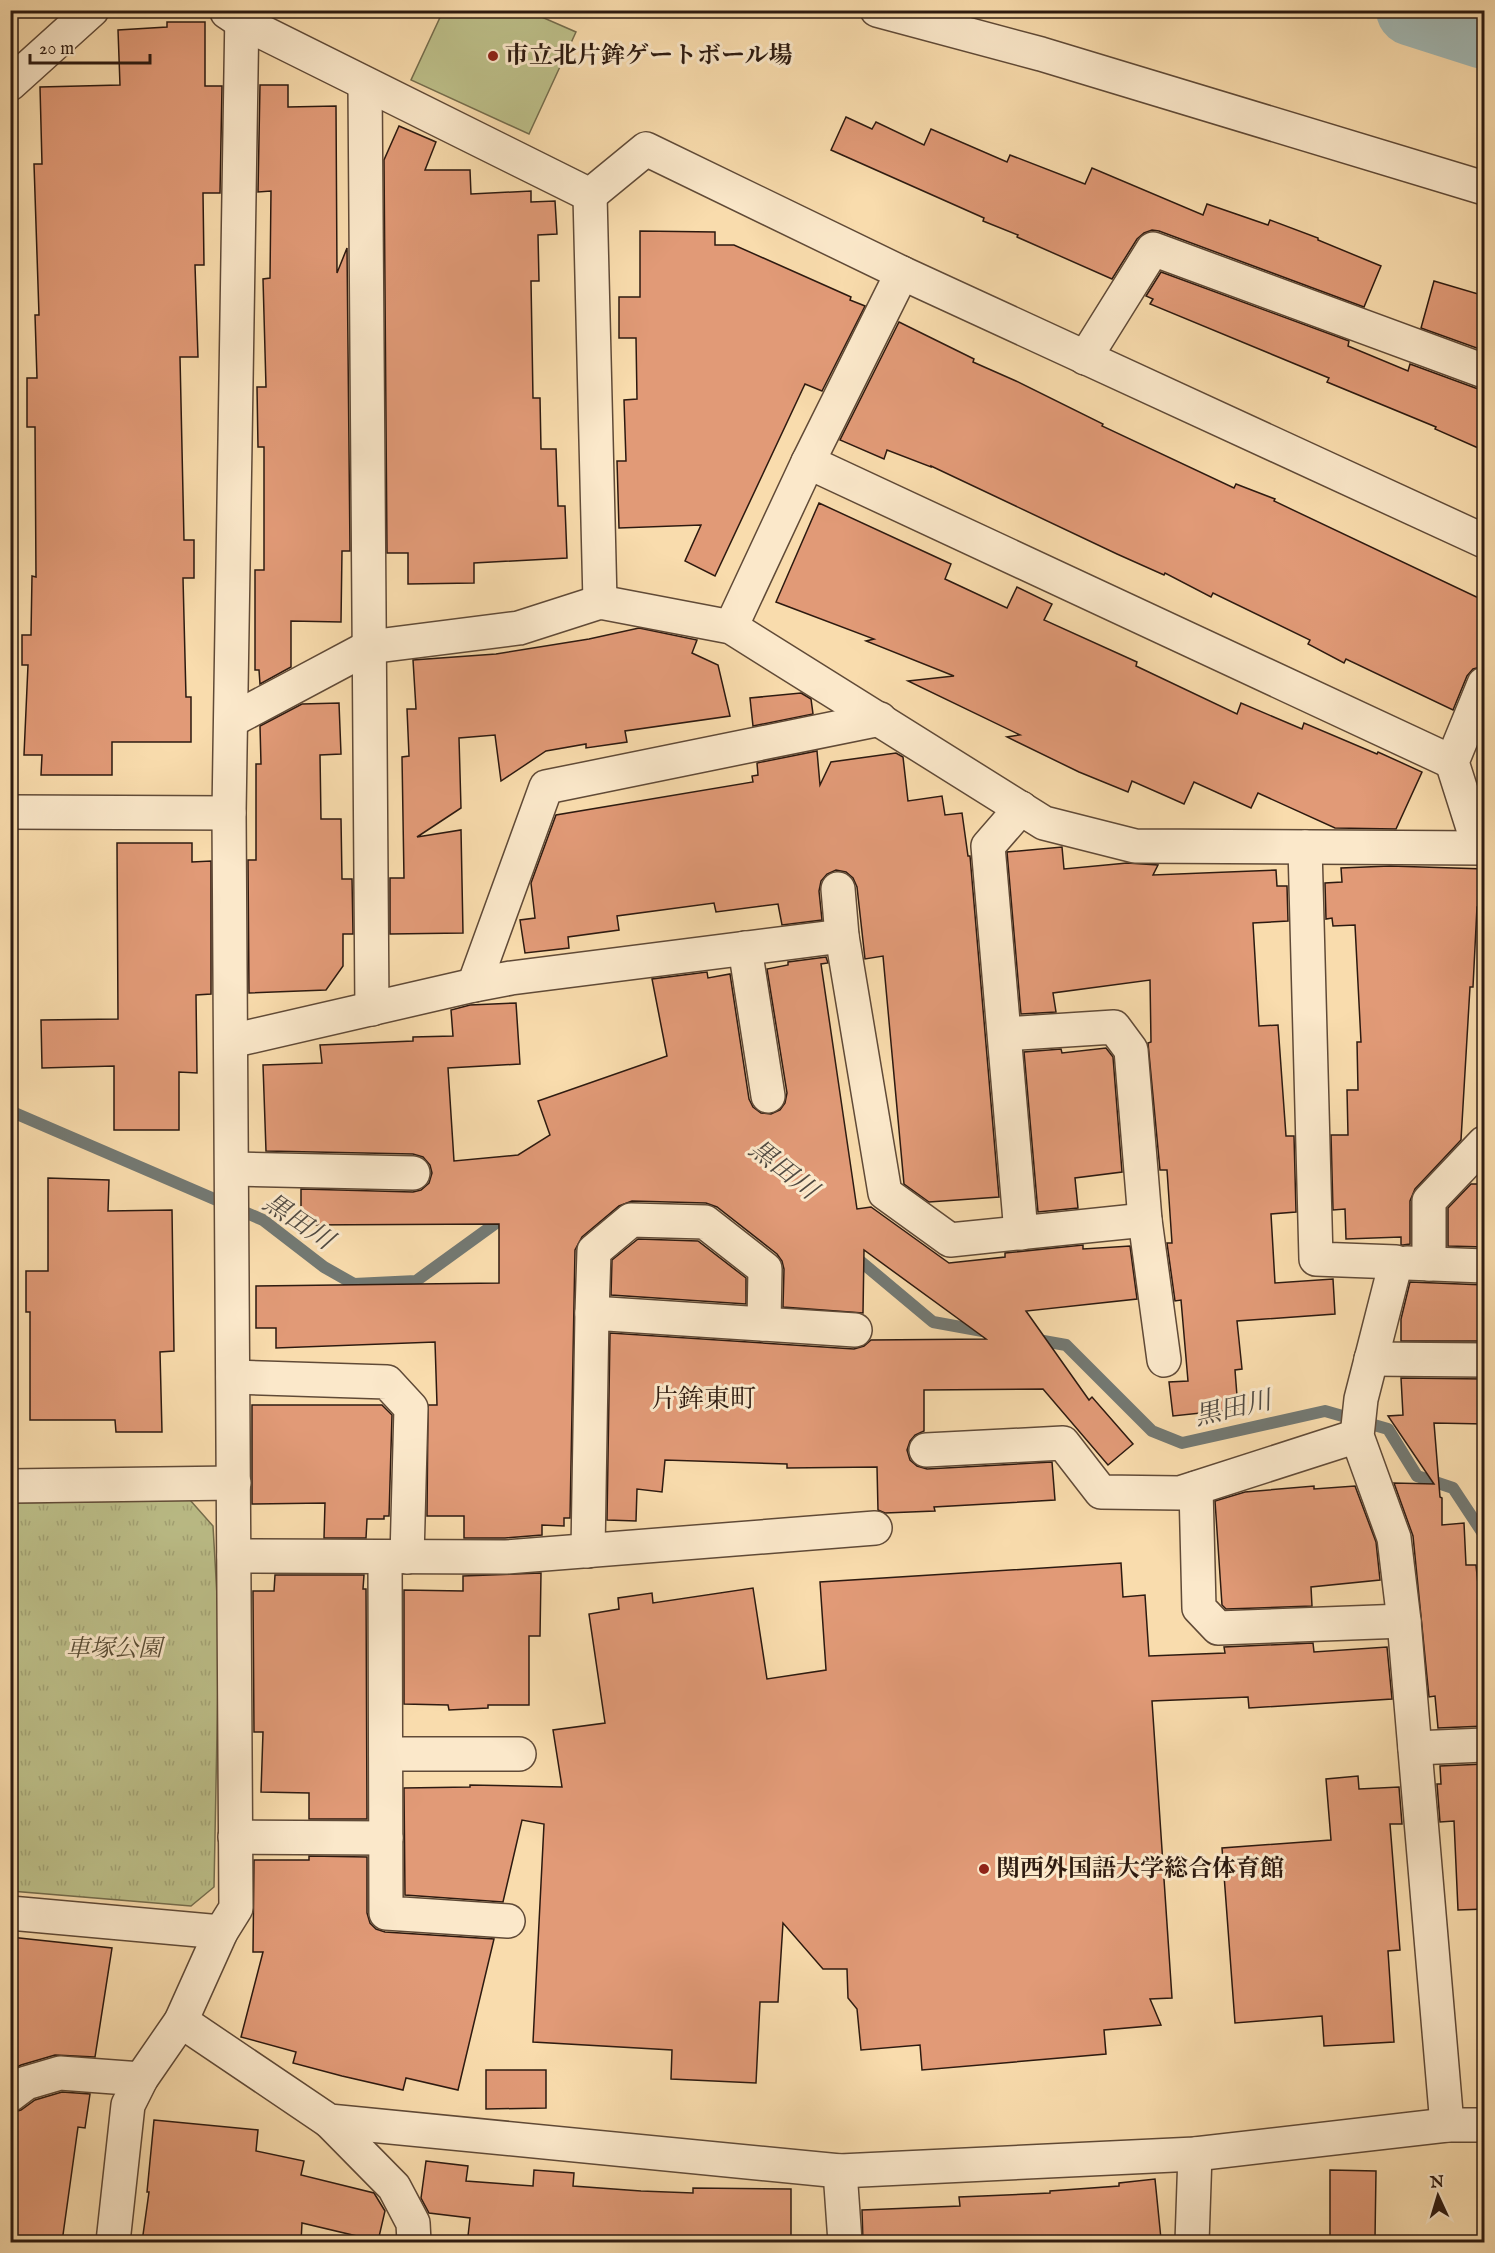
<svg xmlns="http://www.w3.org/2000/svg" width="1495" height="2253" font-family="'IM FELL English','Noto Serif JP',serif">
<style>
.grass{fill:#bdc08a;stroke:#756d4d;stroke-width:1.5}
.park{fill:url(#park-tufts);stroke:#756d4d;stroke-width:1.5}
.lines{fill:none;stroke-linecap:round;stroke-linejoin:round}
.stream{stroke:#737973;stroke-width:12}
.river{stroke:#a2b9b5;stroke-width:72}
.building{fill:#e19a77;stroke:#2d1a10;stroke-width:1.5}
.minor-casing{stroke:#604a37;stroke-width:36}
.minor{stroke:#fbe8ca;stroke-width:33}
.poi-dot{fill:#8f2418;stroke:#fbe8ca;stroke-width:2}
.labels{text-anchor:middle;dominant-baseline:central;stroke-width:6;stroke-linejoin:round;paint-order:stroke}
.poi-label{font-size:24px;font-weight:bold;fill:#2d1a10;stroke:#fbe8ca;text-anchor:start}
.park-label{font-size:24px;font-style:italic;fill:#584c35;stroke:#fbe8ca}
.water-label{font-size:26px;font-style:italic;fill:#504a42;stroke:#fbe8ca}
.neighbourhood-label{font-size:26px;fill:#2d1a10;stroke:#fbe8ca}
</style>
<defs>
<pattern id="park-tufts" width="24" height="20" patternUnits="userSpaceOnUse" patternTransform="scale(1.5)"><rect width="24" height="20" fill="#bdc08a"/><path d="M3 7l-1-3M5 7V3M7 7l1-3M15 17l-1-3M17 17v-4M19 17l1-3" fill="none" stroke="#a3a476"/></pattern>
</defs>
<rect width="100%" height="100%" fill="#f9dcad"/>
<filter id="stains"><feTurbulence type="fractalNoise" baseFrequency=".00333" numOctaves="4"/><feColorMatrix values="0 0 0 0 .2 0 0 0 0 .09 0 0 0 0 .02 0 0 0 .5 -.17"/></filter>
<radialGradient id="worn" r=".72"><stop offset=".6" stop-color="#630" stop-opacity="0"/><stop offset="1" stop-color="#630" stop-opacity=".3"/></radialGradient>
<path class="grass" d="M443,11H528L576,32L529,134L411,80Z"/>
<path class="park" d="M190,1500L213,1526L219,1630L214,1887L191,1906L11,1891L10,1503Z"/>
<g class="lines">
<g class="stream">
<path d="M10,1111L263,1220L324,1267L354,1284L416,1281L507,1215"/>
<path d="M853,1255L933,1322L988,1332"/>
<path d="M1032,1339L1066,1345L1152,1431L1182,1443L1325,1411L1388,1429L1417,1476L1453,1488L1484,1535"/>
</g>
<path class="river" d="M1412,10L1484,33"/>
</g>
<g class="building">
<path d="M167,22H205V86H222L220,193H203L204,265H195L198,357H180L184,540H194V578H183L186,697H191V742H112V775H41L42,755H24L28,665H22V635H31L32,576L36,577L35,427H27V378H37L35,315H39L34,164H42L40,87L120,85L118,30L167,27Z"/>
<path d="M260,85H288V107L336,106L337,273L347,248L350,551H342L341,622L291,621V667L260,684L259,670H255V570H264V447H258L257,387H266L263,279L270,278L271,191L258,192Z"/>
<path d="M846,117L872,129L876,122L924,145L931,129L1007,162L1010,155L1085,184L1092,168L1203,215L1207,204L1268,225L1270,220L1318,238V240L1381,266L1364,307L1159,231L1152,230L1144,233L1137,239L1112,279L1017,237L1018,235L983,221L984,218L831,150Z"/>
<path d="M399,126L436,142L425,170H470L471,194L531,191V202L555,201L557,234L538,235L539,281H531L533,398H540L541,449H556L558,506H565L567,558L474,563V583L408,584V553H387L384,160Z"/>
<path d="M640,231L715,232V245H734L851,297L850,300L865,306L822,391L805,384L715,576L685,561L701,525L619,528L617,461H626L624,400L637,399L636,338H619V297H640Z"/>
<path d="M1161,272L1349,341L1348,346L1408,371L1410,364L1478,389H1485V451L1435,429L1436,427L1327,382L1329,378L1150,304L1153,299L1146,296Z"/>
<path d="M1434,281L1485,296V351L1421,328Z"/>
<path d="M899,322L974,359L973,362L1016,381L1103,424L1102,426L1234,488L1236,484L1275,499L1274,501L1485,601V666L1473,669L1467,676L1453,710L1346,659L1344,663L1308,644L1310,640L1213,593L1211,597L1165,573L1164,575L1117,554L931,466V467L887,450L884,459L840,440Z"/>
<path d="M819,503L951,564L945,579L1007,608L1017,587L1052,604L1044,620L1137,662L1136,666L1237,714L1241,703L1302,729L1304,723L1377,754L1378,752L1422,772L1396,829L1335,828L1258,793L1251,808L1194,782L1184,804L1132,781L1128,792L1079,772L1007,737L1020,735L908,681L954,676L866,641L874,639L776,602Z"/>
<path d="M639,628L697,640L692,653L718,665L730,716L625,731L627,742L586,748V744L546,751L501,781L495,735L459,738L461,808L417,837L461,830L463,933L390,934V878H404L402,757L409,756L407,709H416L413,660L496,654L589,639Z"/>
<path d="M801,693L811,699L813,714L753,726L750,698Z"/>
<path d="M339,703L341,754L320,755L321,819H341L342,879H352L353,934H343V966L326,990L249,993L248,860H256V764H261L260,726L302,704Z"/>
<path d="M817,751L820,785L831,762L896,753L903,757L908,801L942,796L945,815L962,813L968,856H970L999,1197L929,1202L904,1184L883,956L865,959L857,887L853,878L846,872L836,870L827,874L821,881L819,891L822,920L782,925L778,904L716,912L714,903L617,916L619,930L568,937L569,948L525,953L520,920L535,918L531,883L556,815L753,782L752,776L758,775L757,763Z"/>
<path d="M117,843H192V862L211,861V994L196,995L197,1073L179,1072V1130H114V1066L42,1068L41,1020L118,1019Z"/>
<path d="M1062,847L1064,869L1127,863L1158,865L1153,875L1276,870L1277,886H1287L1288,921L1253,923L1259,1026L1278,1025L1286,1136H1294L1296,1212L1271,1214L1275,1283L1333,1279L1335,1314L1237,1321L1242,1369L1235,1370L1238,1409L1173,1416L1169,1382L1188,1381L1181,1300L1175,1301L1167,1243H1172L1167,1170H1160L1148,1043L1151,1042L1150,980L1053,993L1056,1012L1021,1014L1007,852Z"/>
<path d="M1390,866L1485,869V907H1477L1473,987H1470L1461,1140L1415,1189L1410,1201V1244L1403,1245H1401V1237L1346,1239L1345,1209L1333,1210L1331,1135H1348L1347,1090H1358L1357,1042H1361L1355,925L1333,926L1332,918L1326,919L1325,883L1342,882L1341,868Z"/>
<path d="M826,957L828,963L821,964L857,1209L871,1207L949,1263L1005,1257V1253L1083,1245V1249L1130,1246L1137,1299L1026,1311L1089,1400L1092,1397L1133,1444L1108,1465L1043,1389L924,1390V1431L915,1435L910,1441L907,1450L910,1460L917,1466L927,1469L1052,1462L1055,1500L934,1507L935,1511L885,1513L878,1510L877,1467L787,1468V1464L665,1460L662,1492L637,1489L636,1521L607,1520L610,1333L854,1349L864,1346L871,1340L986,1339L864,1250L863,1313L783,1307L784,1269L782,1261L777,1254L717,1207L706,1203L632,1201L619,1206L582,1237L575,1250L570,1518H564V1526L542,1525V1535L505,1538H464V1516H427L428,1405H437L435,1342L276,1348V1328H256V1286L499,1283V1224L301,1225V1189L413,1192L421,1190L429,1183L432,1173L430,1165L423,1157L413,1154L266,1151L263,1065L322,1063L320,1045L413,1041V1037L453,1036L451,1010L470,1005L516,1003L520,1064L448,1068L454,1161L518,1155L550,1135L538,1101L667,1056L652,979L707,972L708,978L730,974L749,1099L753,1107L761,1113L771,1114L780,1110L785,1103L787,1093L767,969L788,965V962Z"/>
<path d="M1106,1048L1113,1057L1122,1172L1075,1178L1078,1208L1038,1212L1024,1052L1061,1049L1062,1053Z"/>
<path d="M48,1178L109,1180L108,1211L172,1210L174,1351L160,1352L162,1432H116L115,1420H30V1312H26V1271H48Z"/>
<path d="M1471,1184H1485V1247L1448,1246V1208Z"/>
<path d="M638,1239L698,1241L746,1278V1304L611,1295L612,1260Z"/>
<path d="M1410,1282L1485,1285V1341H1401V1319Z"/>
<path d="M1401,1378L1485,1379V1424L1434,1423L1440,1497L1442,1498V1525L1464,1523L1466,1565H1476L1479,1594L1485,1593V1657H1480L1485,1726L1438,1728L1435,1696L1429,1697L1413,1536L1394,1483L1434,1484L1388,1416L1403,1415Z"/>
<path d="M252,1405H382L392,1415L389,1516H384V1519H367L366,1538H324L325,1503L252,1504Z"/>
<path d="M1314,1486V1489L1355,1486L1376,1542L1380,1580L1311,1587L1312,1606L1226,1609L1222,1605L1215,1501L1245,1492Z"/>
<path d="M1121,1563L1123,1597L1145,1595L1149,1656L1225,1653L1224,1647L1313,1643L1314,1652L1387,1647L1392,1699L1249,1708L1248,1697L1152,1701L1172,1998L1150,1999L1161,2025L1104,2030L1106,2054L922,2070L920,2045L861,2050L857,2009L848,1998L847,1969H823L783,1923L778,2002H760L756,2083L671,2079L672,2050L533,2042L544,1824L522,1820L503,1902L405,1895L404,1788L470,1787V1785L562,1787L553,1730L605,1723L589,1614L619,1609L618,1598L652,1593L653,1603L753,1588L767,1679L826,1670L820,1582Z"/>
<path d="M541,1573L540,1636H529V1705H488V1708L449,1710L448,1705L404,1704V1590L463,1591V1576Z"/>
<path d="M275,1575H364L363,1589H366L367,1819H309V1793L261,1792L263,1732H254L253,1591H274Z"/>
<path d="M1485,1764V1909L1458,1910L1454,1821L1440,1822L1437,1784H1441L1440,1766Z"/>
<path d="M1358,1776L1359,1789L1399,1787L1402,1824H1390L1400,1950L1388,1951L1394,2042L1324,2046L1322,2016L1235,2023L1222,1848L1331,1840L1326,1779Z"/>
<path d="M309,1856L367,1857V1913L370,1923L376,1929L385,1932L494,1939L458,2090L406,2078L403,2090L342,2076L293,2063L296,2052L241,2037L263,1952H253L254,1860H309Z"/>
<path d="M10,1937L112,1948L95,2057L55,2055L21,2065L10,2071Z"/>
<path d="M486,2070H546V2108L486,2109Z"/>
<path d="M62,2092L90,2094L85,2128L78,2127L62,2242H10V2113L21,2110L35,2100Z"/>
<path d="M154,2120L258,2130L256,2151L304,2161L301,2175L374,2193L385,2211L378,2241L302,2223L301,2242H142L149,2192H147Z"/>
<path d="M426,2161L468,2166L466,2181L533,2186L534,2170L574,2173L573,2186L641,2191L693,2193V2188L791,2189V2242H514V2240L468,2236L470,2218L429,2213L421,2198Z"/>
<path d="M1330,2170L1376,2171L1375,2239H1330Z"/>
<path d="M1155,2179L1161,2239L1125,2242H863L862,2210L960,2206L959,2197L1050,2193V2191L1119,2186V2183Z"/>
</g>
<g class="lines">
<defs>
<g id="minor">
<path d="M877,10L1041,54L1484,188"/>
<path d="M227,12L242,22L590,195L646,149L902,273L1484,541"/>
<path d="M10,84L92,10"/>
<path d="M365,84L372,1009"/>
<path d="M590,195L600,602"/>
<path d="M1085,358L1153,249L1484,371"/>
<path d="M808,462L1452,762"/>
<path d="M731,627L808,462L902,273"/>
<path d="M232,720L369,647L519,628L600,602L731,627L1044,823L1135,846L1484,848"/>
<path d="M1021,808L988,846L1021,1233"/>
<path d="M10,812L229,813"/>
<path d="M1305,847L1316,1259L1396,1262L1361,1399L1357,1436L1394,1538L1404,1621L1447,2125"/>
<path d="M1479,847L1452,762L1484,684"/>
<path d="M838,889L842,936L885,1193L950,1240L1145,1220"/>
<path d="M745,948L768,1096"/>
<path d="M474,985L546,787L880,719"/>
<path d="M1005,1034L1114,1027L1131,1050L1145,1220L1164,1360"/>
<path d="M231,1041L474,985L511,978L842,936"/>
<path d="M232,1169L413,1173"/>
<path d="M1407,1263L1484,1266"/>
<path d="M1429,1264V1201L1484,1143"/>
<path d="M592,1313L594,1251L631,1220L705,1222L765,1269L764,1324"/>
<path d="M1371,1359L1484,1360"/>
<path d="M233,1377L387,1382L411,1408L407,1557"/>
<path d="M926,1450L1063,1443L1101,1492L1180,1493L1357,1436"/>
<path d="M10,1486L234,1483"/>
<path d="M1196,1488L1199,1608L1218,1628L1404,1621"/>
<path d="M588,1551L592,1313L855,1330"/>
<path d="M234,1556L506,1557L875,1528"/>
<path d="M385,1557L386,1913L508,1921"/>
<path d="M1415,1748L1484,1745"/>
<path d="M386,1754H519"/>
<path d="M235,1837L386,1838"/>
<path d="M10,1913L221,1932"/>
<path d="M181,2021L329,2121L840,2171L1195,2154L1447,2125H1484"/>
<path d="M10,2095L26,2083L60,2073L141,2079"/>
<path d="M329,2121L394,2187L413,2223L414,2242"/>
<path d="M840,2171L845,2242"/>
<path d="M113,2242L128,2105L141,2079L181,2021L221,1932L236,1908L229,813L242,10"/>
<path d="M1192,2242L1195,2154"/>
</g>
</defs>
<use href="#minor" class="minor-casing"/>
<use href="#minor" class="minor"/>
</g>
<g class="poi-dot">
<circle cx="493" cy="56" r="6"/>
<circle cx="984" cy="1869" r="6"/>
</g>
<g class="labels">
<g class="poi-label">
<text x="505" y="56">市立北片鉾ゲートボール場</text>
<text x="996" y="1869">関西外国語大学総合体育館</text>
</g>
<g class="park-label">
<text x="114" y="1649">車塚公園</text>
</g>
<g class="water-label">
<text transform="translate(783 1170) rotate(38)">黒田川</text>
<text transform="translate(298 1222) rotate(34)">黒田川</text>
<text transform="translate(1233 1409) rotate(-13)">黒田川</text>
</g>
<g class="neighbourhood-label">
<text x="704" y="1399">片鉾東町</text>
</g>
</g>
<rect width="1495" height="2253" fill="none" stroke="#f9dcad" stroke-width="36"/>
<rect x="12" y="12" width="1471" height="2229" fill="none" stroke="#2d1a10" stroke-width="3"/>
<rect x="18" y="18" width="1459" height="2217" fill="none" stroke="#2d1a10" stroke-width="1.5"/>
<g transform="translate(1438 2196) rotate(356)" stroke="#fbe8ca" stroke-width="4.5" paint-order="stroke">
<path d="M0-4.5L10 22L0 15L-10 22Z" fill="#2d1a10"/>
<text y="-9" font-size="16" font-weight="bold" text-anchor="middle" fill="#2d1a10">N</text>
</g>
<path d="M30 54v9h120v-9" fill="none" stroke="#2d1a10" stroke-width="3"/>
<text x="39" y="54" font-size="18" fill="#2d1a10" stroke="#fbe8ca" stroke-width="4.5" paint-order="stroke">20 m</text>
<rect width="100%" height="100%" filter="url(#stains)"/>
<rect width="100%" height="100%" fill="url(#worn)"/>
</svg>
